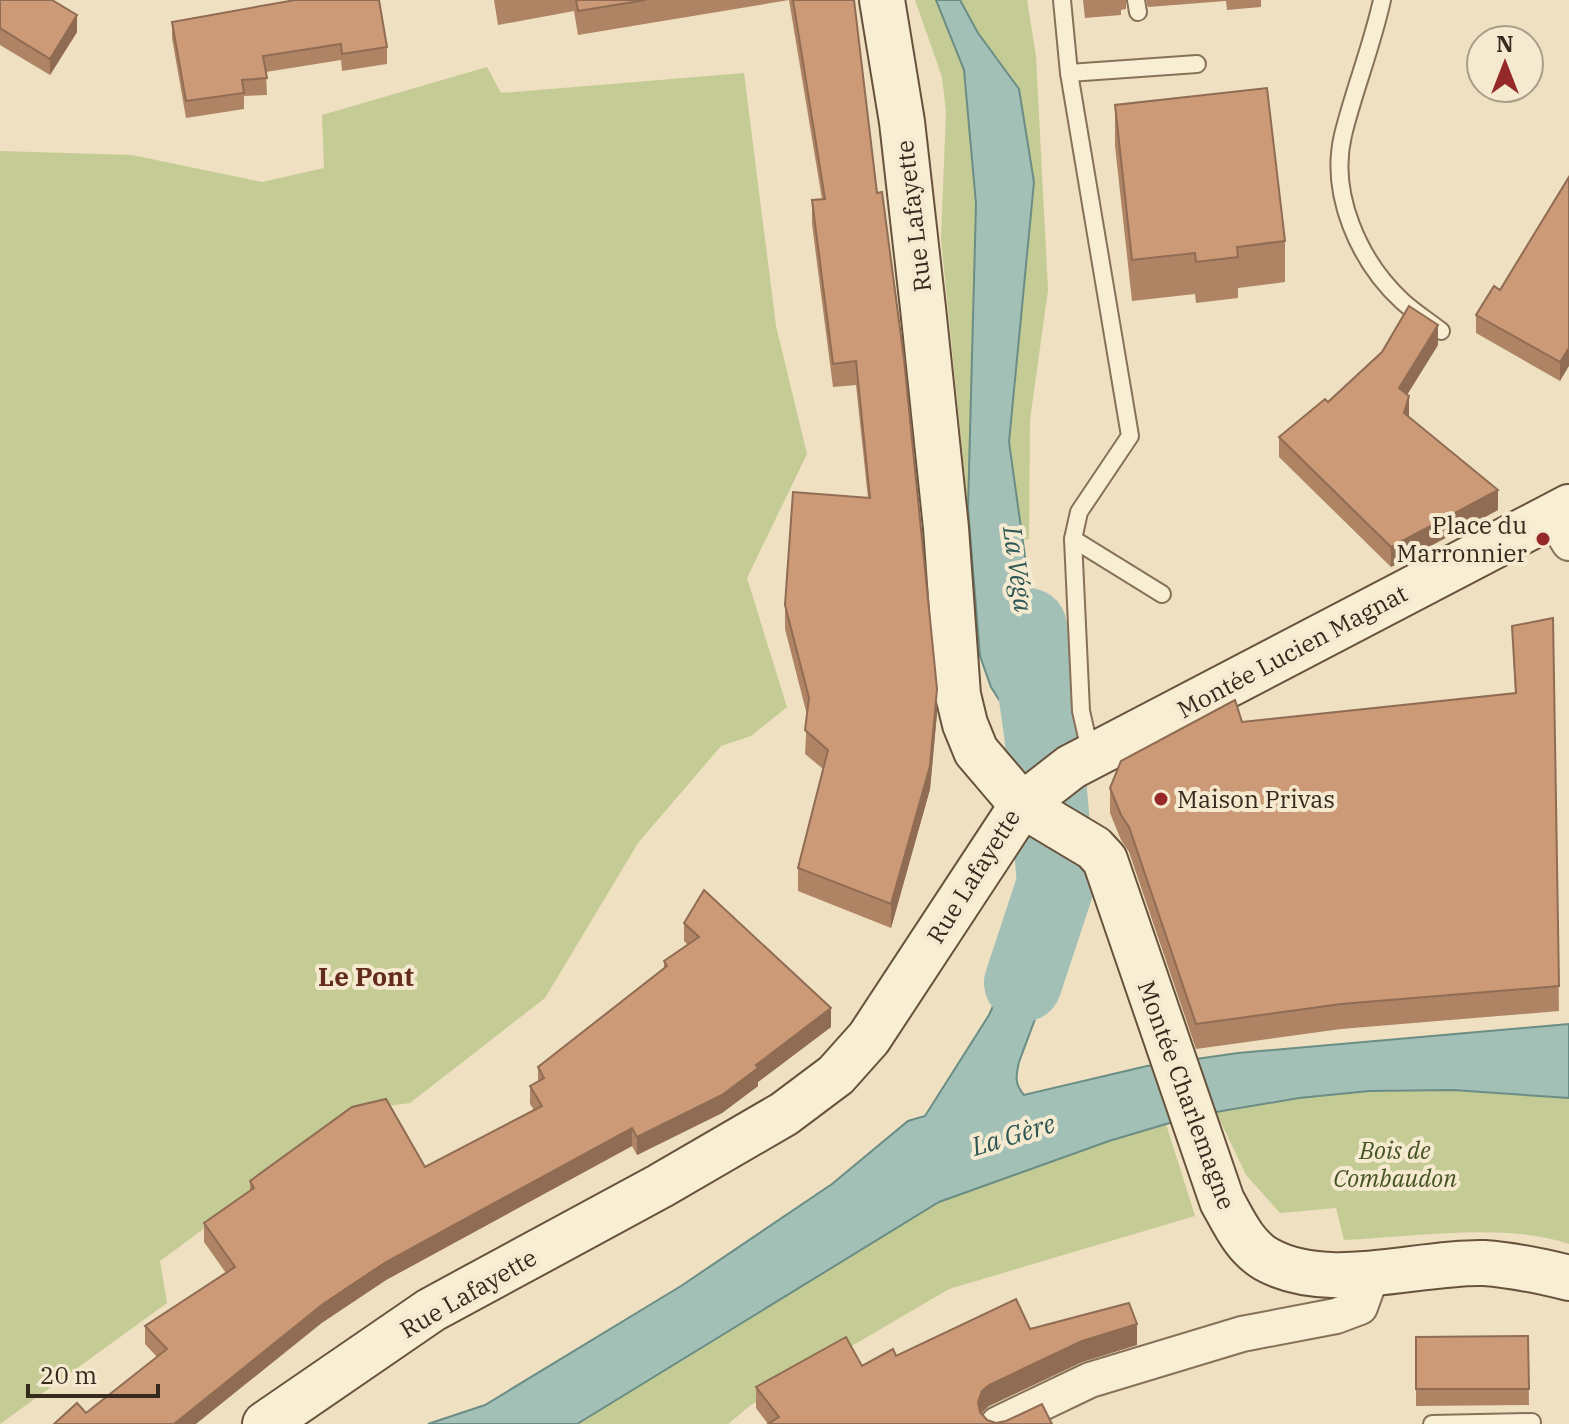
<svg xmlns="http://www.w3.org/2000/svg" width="1569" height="1424" font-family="'IBM Plex Serif',serif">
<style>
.green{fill:#c5cb94}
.water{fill:#a3c0b7;stroke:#6a8d85;stroke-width:2}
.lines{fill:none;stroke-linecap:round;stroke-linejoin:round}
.river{stroke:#a3c0b7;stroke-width:78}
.lane-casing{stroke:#877158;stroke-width:20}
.street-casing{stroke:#877158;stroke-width:38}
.secondary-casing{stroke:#68523c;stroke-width:48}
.lane{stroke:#f8eed3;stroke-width:16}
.street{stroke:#f8eed3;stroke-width:34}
.secondary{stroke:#f8eed3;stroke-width:44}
.wall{fill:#af8465}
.shaded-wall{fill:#8f6c53}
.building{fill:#cc9a76;stroke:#8f6c53;stroke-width:2}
.poi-dot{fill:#952929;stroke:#f5ead0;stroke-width:3}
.labels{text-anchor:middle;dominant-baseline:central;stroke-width:8;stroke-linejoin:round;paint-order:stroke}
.street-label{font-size:24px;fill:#36291d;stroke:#f5ead0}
.poi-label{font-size:24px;fill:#36291d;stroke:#f5ead0;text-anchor:end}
.park-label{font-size:24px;font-style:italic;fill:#465323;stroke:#f5ead0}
.water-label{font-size:26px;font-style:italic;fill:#2c5654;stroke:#f5ead0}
.neighbourhood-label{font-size:26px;font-weight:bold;fill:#632b1c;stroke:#f5ead0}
</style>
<rect width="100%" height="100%" fill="#eee0c0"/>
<g class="green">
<path d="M915,0H1027L1036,56L1048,290L1030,420L1029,539L1006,542L968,509L941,239L946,112L942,77Z"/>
<path d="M487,67L501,93L744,73L776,326L807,454L747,578L787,707L751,736L721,746L638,843L545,998L410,1103L366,1109L160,1261L167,1303L0,1424V151L132,155L262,182L324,168L322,115Z"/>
<path d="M1453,1090L1569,1098V1244C1506,1222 1412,1237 1344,1240L1336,1208L1280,1213L1246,1175L1216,1112L1299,1098L1369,1091Z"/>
<path d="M1166,1124L1195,1216L949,1289L751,1405L728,1424H577L939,1202L1109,1141Z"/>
</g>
<g class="water">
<path d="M936,0H960L978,33L1019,89L1034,182L1009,442L1048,721L1043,733L1010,717L991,687L980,656L968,509L976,204L964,70Z"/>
<path d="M1049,883H1059L1069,928L1019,1062C1016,1076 1014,1083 1024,1095L1147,1066L1238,1053L1569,1024V1098L1453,1090L1369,1091L1299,1098L1216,1112L1166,1124L1109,1141L939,1202L577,1424H428L485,1405L681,1286L832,1184L908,1121L925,1116L989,1015Z"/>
</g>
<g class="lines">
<path class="river" d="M1023,983L1056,883L1043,733L1028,627"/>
<defs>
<g id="lane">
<path d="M1062,0L1069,73L1130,436L1079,512L1073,539L1081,711L1091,755"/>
<path d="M1136,0L1138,12"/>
<path d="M1382,0C1372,46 1354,90 1343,135C1329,194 1359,261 1402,301C1414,312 1428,321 1441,331"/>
<path d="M1069,73L1197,64"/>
<path d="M1073,539L1162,594"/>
<path d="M1432,1424L1532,1422"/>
</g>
<g id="street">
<path d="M1552,515L1569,543"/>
<path d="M998,1424L1090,1380L1242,1334L1336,1316L1360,1307L1372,1274"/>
</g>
<g id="secondary">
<path d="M882,0L902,122L923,308L946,528L958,695L965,724L976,751L1022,805L1094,848L1105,860L1222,1201C1234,1222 1244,1246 1266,1259C1328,1294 1418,1261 1484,1263C1513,1265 1541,1271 1569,1278"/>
<path d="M265,1424L431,1310L660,1186L784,1114L836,1075L869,1038L1022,805L1071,767L1569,507"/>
</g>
</defs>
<use href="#lane" class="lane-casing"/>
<use href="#street" class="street-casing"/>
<use href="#secondary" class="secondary-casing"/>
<use href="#lane" class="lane"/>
<use href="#street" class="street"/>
<use href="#secondary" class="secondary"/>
</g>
<g class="wall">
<path d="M0,0L77,32L50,75L0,45Z"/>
<path d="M494,0H854L937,713L930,789L891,928L798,891V868L823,769L805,754L807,715L785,629V605L868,498L856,385L833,387L812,224V200L822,199L789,0L578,35L574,11L498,25Z"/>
<path d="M1083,0H1126V9L1121,10V15L1085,18Z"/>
<path d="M1146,0H1261V7L1227,10L1226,1L1148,7Z"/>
<path d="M172,22L387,47V64L342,71L341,60L266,72L267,95L244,96V109L186,118L172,38Z"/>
<path d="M1115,105L1285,241V282L1238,288V298L1196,303L1195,294L1132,301L1115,146Z"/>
<path d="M1569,177L1560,381L1476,333V315L1500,290Z"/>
<path d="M1438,345L1407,394L1409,417L1498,510L1391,567L1279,457V437L1328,402Z"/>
<path d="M1553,618L1559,1011L1341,1029L1196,1049L1129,852L1121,840L1110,813V788L1242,722L1515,693L1512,626Z"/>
<path d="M684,923L831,1027L758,1082V1086L722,1113L637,1155L632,1146L386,1280L323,1322L86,1413L157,1357L145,1344V1326L226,1273L204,1242V1223L250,1190V1181L425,1167L534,1110L530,1104V1086L538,1081V1067L664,968V961L688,945L684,941Z"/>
<path d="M1030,1329L1137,1345L1082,1362L989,1406L981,1414L987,1420L996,1423L1052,1424H768L756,1408V1387L862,1366L896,1356Z"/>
<path d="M1528,1336L1529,1405L1416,1406V1337Z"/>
</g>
<g class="shaded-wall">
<path d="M77,15V32L50,75V59Z"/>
<path d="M1438,325V345L1399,408V388Z"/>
<path d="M1569,348V366L1560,381V362Z"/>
<path d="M1409,396V416L1404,413Z"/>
<path d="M1498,490V510L1391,567V547Z"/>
<path d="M937,689V713L930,789L891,928V904Z"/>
<path d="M831,1008V1027L758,1082V1086L722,1113L637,1155V1137L756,1065Z"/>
<path d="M632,1128V1146L386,1280L323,1322L196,1424H174L323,1304L386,1262Z"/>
<path d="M1137,1324V1345L1082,1362L989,1406L982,1412L978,1423V1402L982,1391L989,1385L1082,1341Z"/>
</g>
<g class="building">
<path d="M0,0H52L77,15L50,59L0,28Z"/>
<path d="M295,0H379L387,47L342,54L341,44L263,56L267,78L242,80L244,93L186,101L172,22Z"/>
<path d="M576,0H646L578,11Z"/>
<path d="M793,0H854L877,193L882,192L904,359L937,689L930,766L891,904L798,868L828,750L805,730L809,698L785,605L793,492L870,498L856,361L833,364L812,200L825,199Z"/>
<path d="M1267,88L1285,241L1237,247L1238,257L1196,262L1195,253L1132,260L1115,105Z"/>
<path d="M1569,177V348L1560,362L1476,315L1494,286L1500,290Z"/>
<path d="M1409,306L1438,325L1399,388L1409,396L1404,413L1498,490L1391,547L1279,437L1325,399L1328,402L1382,352Z"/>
<path d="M1553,618L1559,986L1341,1004L1196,1024L1129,827L1121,815L1110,788L1121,761L1235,700L1242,722L1516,693L1512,626Z"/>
<path d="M704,890L831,1008L756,1065L758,1068L722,1095L637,1137L632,1128L386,1262L323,1304L174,1424H54L77,1403L86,1413L167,1349L145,1326L235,1267L204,1223L254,1188L250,1181L352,1107L386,1099L425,1167L542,1106L530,1086L544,1078L538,1067L667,966L664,961L699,937L684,923Z"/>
<path d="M1016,1299L1030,1329L1129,1303L1137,1324L1082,1341L989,1385L982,1391L978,1402L980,1412L987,1420L996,1423L1006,1421L1042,1404L1052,1424H768L779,1417L756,1387L846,1337L862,1366L893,1349L896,1356Z"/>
<path d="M1528,1336L1529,1389H1416V1337Z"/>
</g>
<g class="poi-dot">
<circle cx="1543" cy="539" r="8"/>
<circle cx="1161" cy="799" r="8"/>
</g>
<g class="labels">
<g class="street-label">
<text transform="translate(913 216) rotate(-97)">Rue Lafayette</text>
<text transform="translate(1292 651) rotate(-28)">Montée Lucien Magnat</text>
<text transform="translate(973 876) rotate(-58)">Rue Lafayette</text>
<text transform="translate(1187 1095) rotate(70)">Montée Charlemagne</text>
<text transform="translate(468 1293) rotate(-30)">Rue Lafayette</text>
</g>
<g class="poi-label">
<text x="1527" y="525">Place du<tspan x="1527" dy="28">Marronnier</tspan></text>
<text x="1177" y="799" text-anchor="start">Maison Privas</text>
</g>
<g class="park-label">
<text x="1395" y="1150">Bois de<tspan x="1395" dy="28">Combaudon</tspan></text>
</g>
<g class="water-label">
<text transform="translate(1019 569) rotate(82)">La Véga</text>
<text transform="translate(1013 1134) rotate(-17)">La Gère</text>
</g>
<g class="neighbourhood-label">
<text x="366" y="976">Le Pont</text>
</g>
</g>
<g transform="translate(1505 64)"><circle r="38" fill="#f5ead0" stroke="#a99d88" stroke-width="2"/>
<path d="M0-6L14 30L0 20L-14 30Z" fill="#952929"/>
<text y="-12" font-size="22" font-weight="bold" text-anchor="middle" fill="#36291d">N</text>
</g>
<path d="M28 1384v12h130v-12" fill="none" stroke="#36291d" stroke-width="4"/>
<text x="40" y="1384" font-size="24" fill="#36291d" stroke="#f5ead0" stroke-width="6" paint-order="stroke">20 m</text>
</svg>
